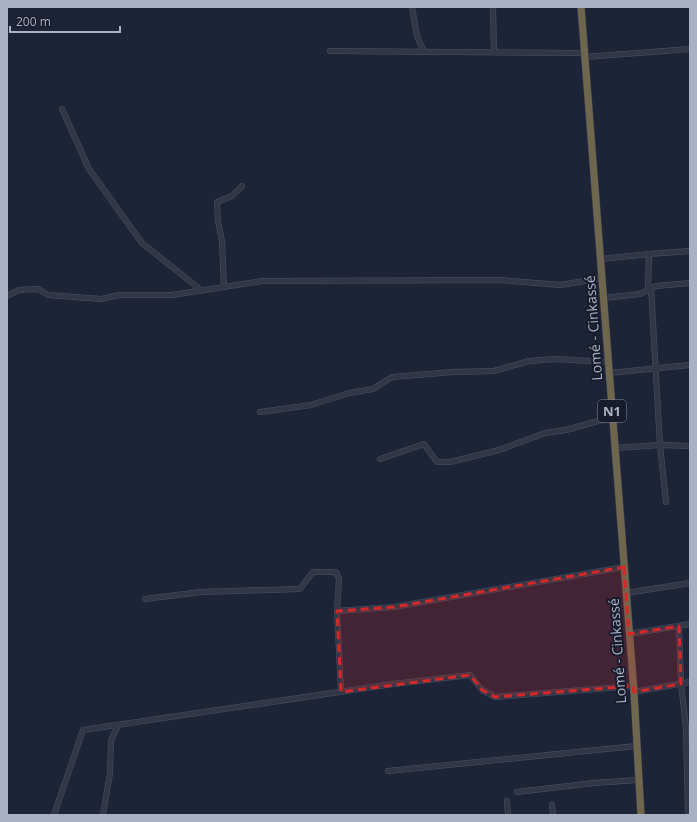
<svg xmlns="http://www.w3.org/2000/svg" width="697" height="822" font-family="'Open Sans',sans-serif">
<style>
.lines{fill:none;stroke-linecap:round;stroke-linejoin:round}
.minor-casing{stroke:#4c5163;stroke-width:6}
.highway-casing{stroke:#393e4f;stroke-width:8}
.minor{stroke:#323748;stroke-width:5}
.highway{stroke:#6e674e;stroke-width:7}
.marked{fill:#d62828;fill-opacity:0.2;stroke:#d62828;stroke-width:3;stroke-dasharray:8 5;stroke-linejoin:round}
.labels{text-anchor:middle;dominant-baseline:central;stroke-width:4;stroke-linejoin:round;paint-order:stroke}
.shield{fill:#171c2c;stroke:#7f8497;stroke-width:1}
.shield-label{font-size:13px;font-weight:bold;fill:#abb1c5}
.street-label{font-size:14px;fill:#abb1c5;stroke:#171c2c}
</style>
<rect width="100%" height="100%" fill="#1e2437"/>
<g class="lines">
<defs>
<g id="minor">
<path d="M412,7L417,36L424,52"/>
<path d="M493,7L494,52"/>
<path d="M330,51L585,53"/>
<path d="M585,57L690,49"/>
<path d="M62,109L89,169L142,243L201,290"/>
<path d="M601,259L649,254L690,251"/>
<path d="M224,287L222,241L218,221L217,202L232,196L242,186"/>
<path d="M651,288L660,445L666,502"/>
<path d="M648,290L649,254"/>
<path d="M7,296L19,290L38,289L48,295L101,299L120,295H172L262,281L500,280L561,285L602,278"/>
<path d="M604,298L640,294L656,286L690,283"/>
<path d="M609,373L690,365"/>
<path d="M260,412L311,405L349,393L373,389L392,377L453,372L494,371L529,361L556,359L609,362"/>
<path d="M615,448L660,445L690,446"/>
<path d="M380,459L424,444L437,462H450L499,450L545,433L566,430L613,417"/>
<path d="M626,593L690,583"/>
<path d="M145,599L201,592L300,589L313,572H336L339,579L337,611L394,607L624,567"/>
<path d="M337,611L341,692"/>
<path d="M679,626L681,684L686,728L688,815"/>
<path d="M629,634L690,624"/>
<path d="M634,692L690,682"/>
<path d="M388,771L636,746"/>
<path d="M517,792L594,783L638,780"/>
<path d="M507,801L508,815"/>
<path d="M552,805L553,815"/>
<path d="M54,815L83,730L393,684L470,675L482,690L495,697L633,686"/>
<path d="M103,815L110,773L111,741L118,725"/>
</g>
<path id="highway" d="M581,7L634,692L641,815"/>
</defs>
<use href="#minor" class="minor-casing"/>
<use href="#highway" class="highway-casing"/>
<use href="#minor" class="minor"/>
<use href="#highway" class="highway"/>
</g>
<path class="marked" d="M624,567L629,634L679,626L681,684L634,692L633,686L495,697L482,690L470,675L341,692L337,611L394,607Z"/>
<g class="labels">
<rect class="shield" x="598" y="400" width="28" height="22" rx="3"/>
<g class="shield-label">
<text x="612" y="411">N1</text>
</g>
<g class="street-label">
<text transform="translate(593 328) rotate(-94)">Lomé - Cinkassé</text>
<text transform="translate(617 651) rotate(-94)">Lomé - Cinkassé</text>
</g>
</g>
<rect width="697" height="822" fill="none" stroke="#abb1c5" stroke-width="16"/>
<path d="M10 26v6h110v-6" fill="none" stroke="#abb1c5" stroke-width="2"/>
<text x="16" y="26" font-size="12" fill="#abb1c5" stroke="#171c2c" stroke-width="3" paint-order="stroke">200 m</text>
</svg>
